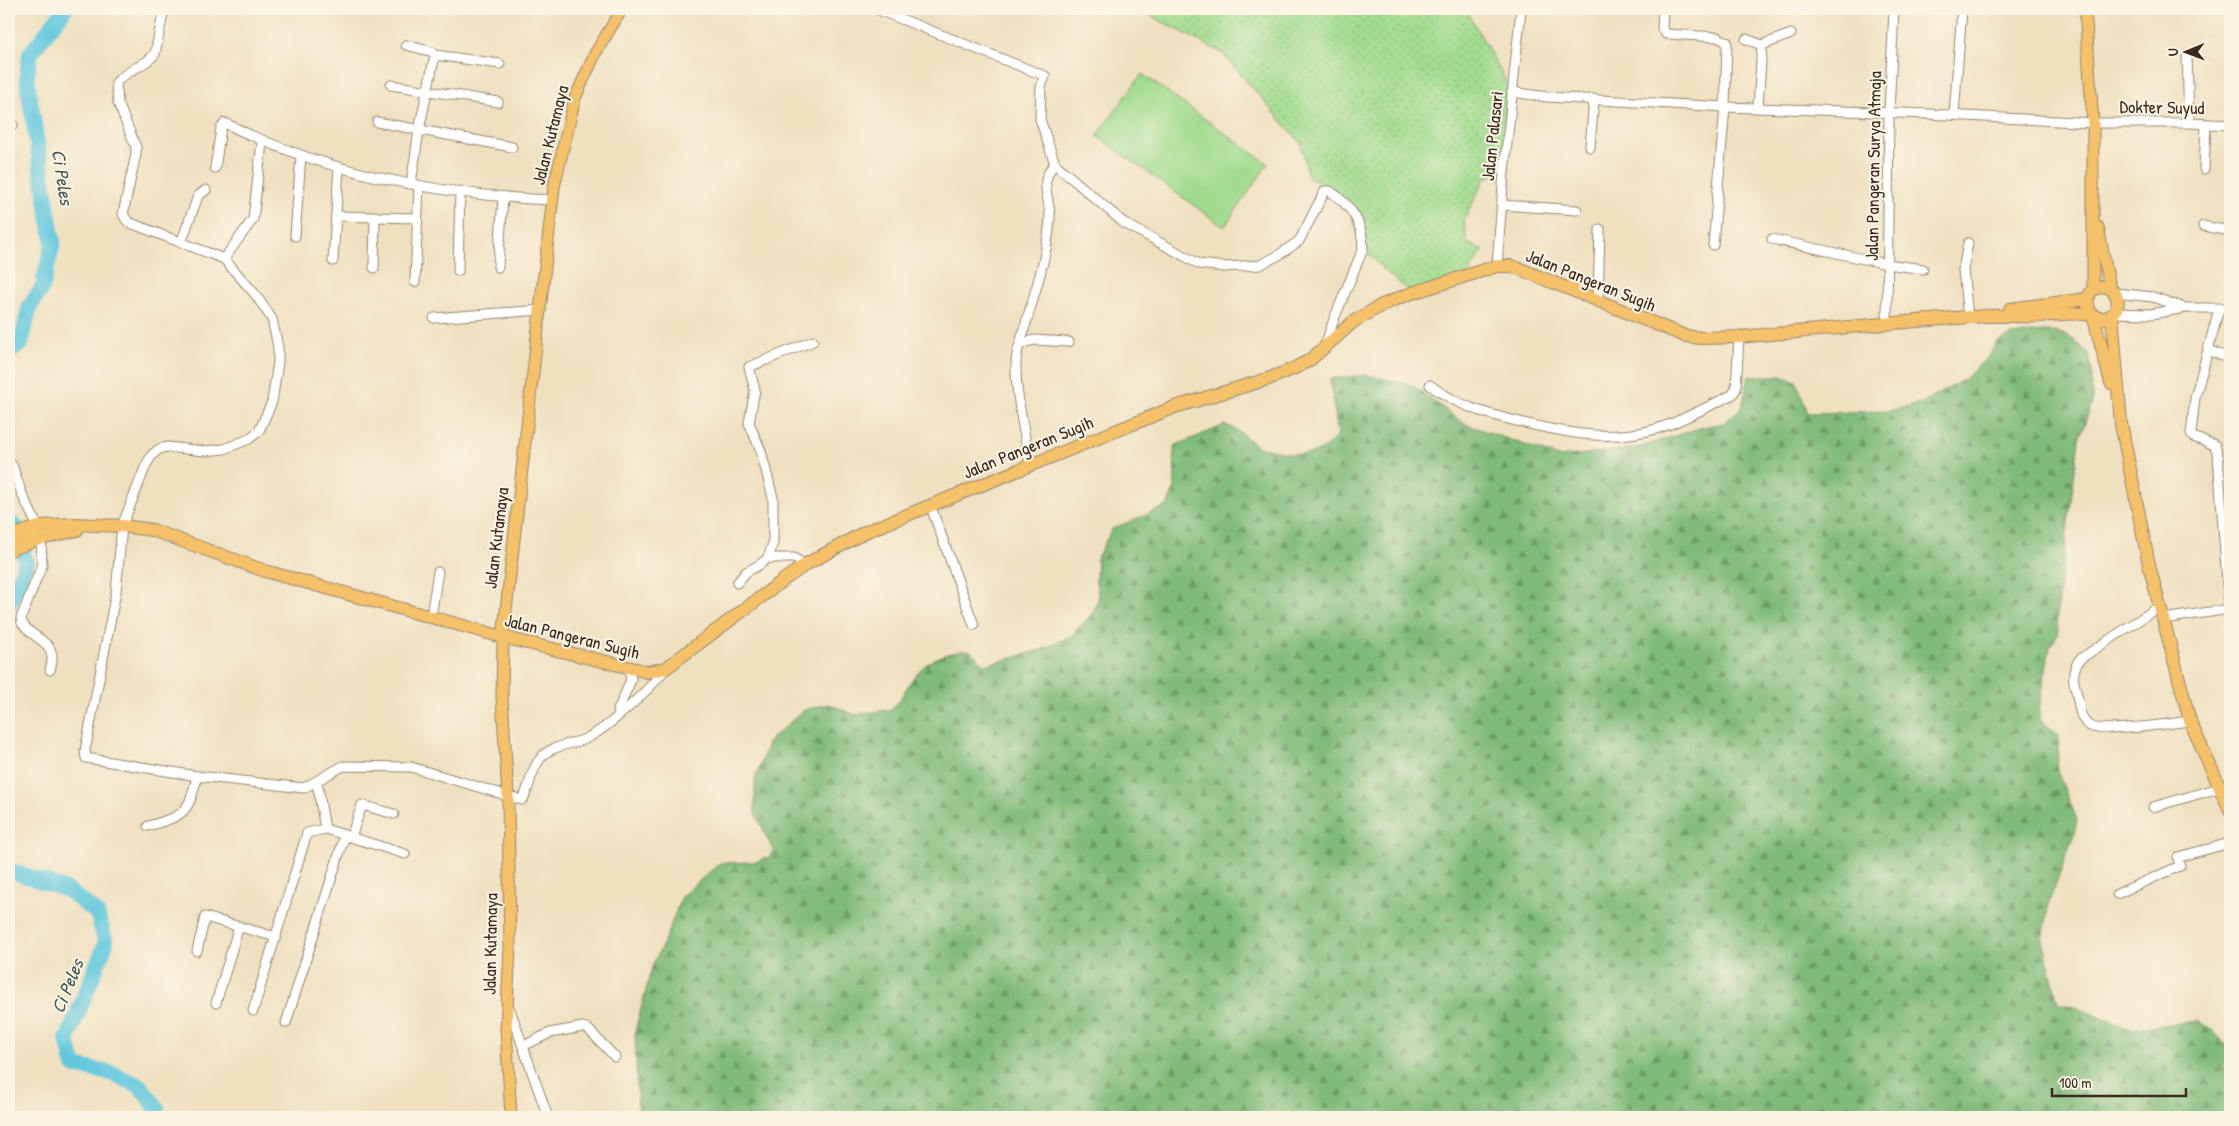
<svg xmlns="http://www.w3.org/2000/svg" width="2239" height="1126" font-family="'Patrick Hand',sans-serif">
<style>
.forest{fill:url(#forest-firs);stroke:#5e724c}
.park{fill:url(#park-dots);stroke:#6e8256}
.garden{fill:#a0db8e;stroke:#6e8256}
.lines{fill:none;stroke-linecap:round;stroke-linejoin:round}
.river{stroke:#61c7dd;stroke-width:16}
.minor-casing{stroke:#95856f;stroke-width:11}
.major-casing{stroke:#95856f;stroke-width:13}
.highway-casing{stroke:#95856f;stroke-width:14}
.minor{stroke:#fff;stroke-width:9}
.major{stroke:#f5c16b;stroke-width:11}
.highway{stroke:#f5c16b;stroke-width:12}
.labels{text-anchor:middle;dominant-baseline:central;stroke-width:4;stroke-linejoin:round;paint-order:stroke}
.street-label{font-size:18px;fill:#3b2a1e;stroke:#fcf5e5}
.water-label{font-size:19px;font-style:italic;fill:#465957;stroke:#fcf5e5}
</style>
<defs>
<pattern id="forest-firs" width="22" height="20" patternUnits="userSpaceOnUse" patternTransform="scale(1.25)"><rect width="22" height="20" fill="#80bb79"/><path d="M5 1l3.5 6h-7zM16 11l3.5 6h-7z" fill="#6a9863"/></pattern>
<pattern id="park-dots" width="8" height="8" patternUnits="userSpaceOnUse" patternTransform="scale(1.25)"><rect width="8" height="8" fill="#a0db8e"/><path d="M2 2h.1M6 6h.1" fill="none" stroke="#8bbc7a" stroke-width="1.8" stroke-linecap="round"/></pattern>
</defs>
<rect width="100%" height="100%" fill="#fcf5e5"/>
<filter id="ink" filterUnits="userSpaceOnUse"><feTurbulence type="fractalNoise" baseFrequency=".02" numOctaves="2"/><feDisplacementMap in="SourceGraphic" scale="10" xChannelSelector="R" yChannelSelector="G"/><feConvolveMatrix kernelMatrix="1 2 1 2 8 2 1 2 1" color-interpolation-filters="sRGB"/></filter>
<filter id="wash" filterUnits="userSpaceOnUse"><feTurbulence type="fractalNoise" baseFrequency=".0096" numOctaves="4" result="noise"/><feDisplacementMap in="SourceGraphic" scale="20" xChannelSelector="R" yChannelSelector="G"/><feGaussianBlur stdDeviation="1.12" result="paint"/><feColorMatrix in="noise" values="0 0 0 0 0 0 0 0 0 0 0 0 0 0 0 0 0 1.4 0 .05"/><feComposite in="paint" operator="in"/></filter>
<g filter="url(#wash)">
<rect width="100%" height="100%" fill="#efe0c0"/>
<path class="forest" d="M2044,332L2060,333L2074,340L2087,352L2092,370V403L2079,439L2057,610L2058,635L2050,646L2039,710L2040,719L2059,736L2057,771L2077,820L2073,837L2049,902L2043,940L2058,1003L2075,1007L2130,1029L2197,1021L2211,1029L2230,1048V1117H640L638,1114L635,1031L653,964L664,942L682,896L720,863L755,862L770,857L773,850L755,813V780L769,741L804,710L829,704L855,715L892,709C900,701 904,692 910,683C924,660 943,653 969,650L985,665L1041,650L1071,636L1093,613L1099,598L1096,582L1097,558L1112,529L1167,506L1175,487L1174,446L1225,425C1239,429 1244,436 1254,444C1260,449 1269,449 1276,451C1304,456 1320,459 1338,434L1330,379L1366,375L1412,385L1465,424L1559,457L1637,448L1703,427L1724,423L1742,407L1749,376H1781L1796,381L1808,413L1889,411L1922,403L1965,379L1989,356L1997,342L2013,335Z"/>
<path class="park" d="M1138,9H1466L1512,92L1504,172L1485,178L1464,220L1467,243L1483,250L1465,279L1415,295L1388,274L1363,248L1349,209L1331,189L1308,176L1301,143L1222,53Z"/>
<path class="garden" d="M1142,74L1268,164L1224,227L1097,136Z"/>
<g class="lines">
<g class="river">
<path d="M9,353L21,343L30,306L42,288L53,243L29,93L27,76L30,54L65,9"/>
<path d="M9,522L16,527L26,563L9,604"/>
<path d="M9,870L67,890L97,913L106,943L67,1040L74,1066L111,1073L140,1086L157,1108L153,1117"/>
</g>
</g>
</g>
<g filter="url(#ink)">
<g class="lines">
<defs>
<g id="minor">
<path d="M164,9L155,54C144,67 127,69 116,83L118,103L136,147V154L123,214L128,222L224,259L255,294L272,319L278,347V362L272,402L259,431L249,439L224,449L205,451L167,447L159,449L152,455L146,465L122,526L116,592L85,751L86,758L197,776L304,788L343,766L411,767L522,800C529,792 530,771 540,759C550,745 571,745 585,739C608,729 651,688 666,668"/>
<path d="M876,9L1045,76L1041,87L1040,119L1055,164L1124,223L1199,264L1224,267L1260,265L1279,255L1299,241L1325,191H1330C1351,206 1363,222 1363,249L1334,319L1325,346"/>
<path d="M1663,9L1662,29L1666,34L1717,37L1727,42L1725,107L1713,245"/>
<path d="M1746,39L1762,45"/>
<path d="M406,45L433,52L435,55L419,130L411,184"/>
<path d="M435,55L500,64"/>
<path d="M2187,55L2189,123"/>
<path d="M391,85L498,102"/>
<path d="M1512,92L1547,97L1725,107L1929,114L2093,123H2189L2230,125"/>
<path d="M1758,108L1762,45L1791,34"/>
<path d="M1954,115L1962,9"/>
<path d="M377,122L512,147"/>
<path d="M9,125H13"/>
<path d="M1590,147L1594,99"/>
<path d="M215,168L221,128L225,123C326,174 440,195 552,200"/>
<path d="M2204,169L2206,124"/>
<path d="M1501,205L1577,210"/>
<path d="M336,216L417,218"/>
<path d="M2203,226L2230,231"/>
<path d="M295,236L301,156"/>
<path d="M1772,239L1887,264L1923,269"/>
<path d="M181,243L198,196L206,190"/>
<path d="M224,259L253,219L262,142"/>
<path d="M333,261L339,167"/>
<path d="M1497,266L1504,172L1521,9"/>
<path d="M498,267L503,198"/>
<path d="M374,268L375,216"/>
<path d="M458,271L460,191"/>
<path d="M415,282L419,185"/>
<path d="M2115,293L2153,297L2184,308"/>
<path d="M1598,302L1600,229"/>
<path d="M2219,309L2195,398L2191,434L2193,437L2215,445L2218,456L2229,610"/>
<path d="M2114,313L2151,314L2185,308H2230"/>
<path d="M1968,317L1963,270L1968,243"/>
<path d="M434,318L541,310"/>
<path d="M1887,324L1889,113L1894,9"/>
<path d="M1020,344C1031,303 1047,261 1050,219C1051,199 1037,181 1055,164"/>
<path d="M2208,350L2230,359"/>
<path d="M1430,385C1457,406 1487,414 1520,422C1565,433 1610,442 1656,429C1681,422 1708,406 1732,395L1736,389L1739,337"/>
<path d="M12,465L22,494L38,527"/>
<path d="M1030,465C1026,437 1008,367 1020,344L1034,340L1069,342"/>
<path d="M931,507L974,625"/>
<path d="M41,539L42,565L21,618L22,623C33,641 60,640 50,670"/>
<path d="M805,565L794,558H768L773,543V498L761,451L749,423L755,390L749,367L813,341"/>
<path d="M737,583L746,572L759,565L768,558"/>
<path d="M2160,606L2080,659C2071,671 2073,681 2077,695C2079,705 2080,721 2090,726C2104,734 2172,723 2190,721"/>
<path d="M431,616L438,572"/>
<path d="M2163,619L2230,609"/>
<path d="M618,710L631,680L629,668"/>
<path d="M2153,807L2219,788"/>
<path d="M148,826C184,816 189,813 197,776"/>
<path d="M347,836L405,854"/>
<path d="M351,837L362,805L394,814"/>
<path d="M2117,894L2180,866L2178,857L2230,843"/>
<path d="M197,951L205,917L276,937"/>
<path d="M216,1003L239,926"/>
<path d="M509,1007L548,1117"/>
<path d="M253,1011L307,833L325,829L317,782"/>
<path d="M286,1023L345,835L325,829"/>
<path d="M523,1046L550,1033L583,1027L588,1029L615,1057"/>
</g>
<g id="major">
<path d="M2085,9L2093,123V289"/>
<path d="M2098,227L2110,288"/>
<path d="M511,1117L506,1028L510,949L508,796L502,697L503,637L554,187L575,98L596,52L622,9"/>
</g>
<g id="highway">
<path d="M2010,309L2087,299"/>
<path d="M2093,315L2111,383"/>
<path d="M2112,315L2121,424L2149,565L2190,721L2230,810"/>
<path d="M9,537L42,526L73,524L122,526L152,530L265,571L503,637L648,672L666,668L785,579L805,565L865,532L1175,407L1268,379L1295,368L1310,360L1353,322L1382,305L1409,294L1497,266H1510L1520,269L1685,336L1701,338L1739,337C1821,330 1904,321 1986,316C2002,315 2019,317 2035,316C2054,316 2079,310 2096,317C2116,325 2128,295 2105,286L2093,289L2087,299L2090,314"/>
<path d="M9,550L36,540L77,530"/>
</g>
</defs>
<use href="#minor" class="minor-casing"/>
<use href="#major" class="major-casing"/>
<use href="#highway" class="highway-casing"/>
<use href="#minor" class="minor"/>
<use href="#major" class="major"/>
<use href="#highway" class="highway"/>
</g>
</g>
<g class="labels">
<g class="street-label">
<text transform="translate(2162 107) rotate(1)">Dokter Suyud</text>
<text transform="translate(550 135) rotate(-76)">Jalan Kutamaya</text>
<text transform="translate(1492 136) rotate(-84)">Jalan Palasari</text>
<text transform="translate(1873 166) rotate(-89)">Jalan Pangeran Surya Atmaja</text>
<text transform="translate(1591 280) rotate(22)">Jalan Pangeran Sugih</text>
<text transform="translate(1028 447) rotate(-22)">Jalan Pangeran Sugih</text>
<text transform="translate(496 538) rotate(-83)">Jalan Kutamaya</text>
<text transform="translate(572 636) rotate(14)">Jalan Pangeran Sugih</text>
<text transform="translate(490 944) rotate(-89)">Jalan Kutamaya</text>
</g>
<g class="water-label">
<text transform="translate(63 177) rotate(81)">Ci Peles</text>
<text transform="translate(67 986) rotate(-68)">Ci Peles</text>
</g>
</g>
<rect width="2239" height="1126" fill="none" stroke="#fcf5e5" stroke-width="30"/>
<g transform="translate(2186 52) rotate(269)" stroke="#fcf5e5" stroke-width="4" paint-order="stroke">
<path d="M0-4L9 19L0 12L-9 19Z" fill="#3b2a1e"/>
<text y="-8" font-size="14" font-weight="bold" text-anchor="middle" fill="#3b2a1e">U</text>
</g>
<path d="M2052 1088v8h134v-8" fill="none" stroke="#3b2a1e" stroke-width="2.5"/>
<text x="2059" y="1088" font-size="15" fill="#3b2a1e" stroke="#fcf5e5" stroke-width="4" paint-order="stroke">100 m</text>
</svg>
